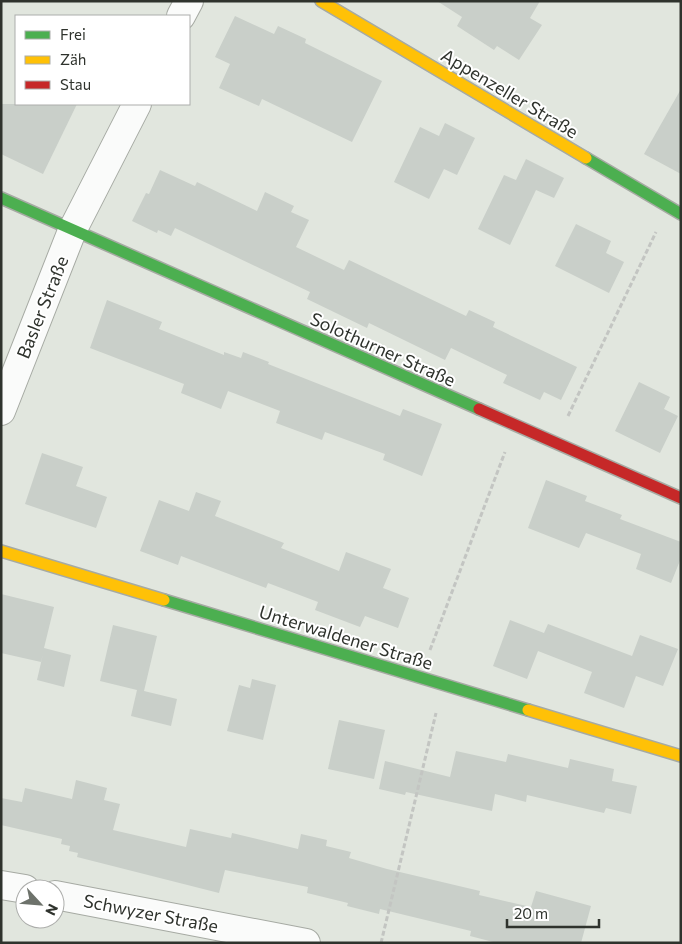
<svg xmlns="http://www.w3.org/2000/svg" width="682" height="944" font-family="Commissioner,sans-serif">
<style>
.building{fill:#c9cfc9}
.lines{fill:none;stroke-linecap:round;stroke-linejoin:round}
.street-casing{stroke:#a6aaa3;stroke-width:30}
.fast-casing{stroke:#a6aaa3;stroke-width:14}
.slow-casing{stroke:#a6aaa3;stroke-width:14}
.jam-casing{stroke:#a6aaa3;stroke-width:14}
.path{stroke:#c3c5c2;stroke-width:3;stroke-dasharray:5 2.5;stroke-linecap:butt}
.street{stroke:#fafbfa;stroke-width:28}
.fast{stroke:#4caf50;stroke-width:11}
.slow{stroke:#ffc107;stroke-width:11}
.jam{stroke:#c62828;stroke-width:11}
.labels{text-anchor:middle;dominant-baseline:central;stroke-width:4;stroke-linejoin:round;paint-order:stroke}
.street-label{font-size:18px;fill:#2f332d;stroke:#fff}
</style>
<rect width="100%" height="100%" fill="#e1e6de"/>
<g class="building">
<path d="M437,1H540L530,18L542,25L519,60L497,46L494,50L457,26L462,17Z"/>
<path d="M235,16L274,34L278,26L306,39L305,43L382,81L352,142L262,99L259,106L219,88L230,64L215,57Z"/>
<path d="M681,89V174L644,154Z"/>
<path d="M1,104H77L43,174L1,154Z"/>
<path d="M445,123L475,138L457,175L444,169L429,199L394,182L420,127L439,136Z"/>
<path d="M526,159L564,178L554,198L536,190L510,245L478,229L504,175L516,180Z"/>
<path d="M160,170L195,186L197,182L257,211L265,192L294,206L291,212L309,220L296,247L344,270L349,260L466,316L469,310L495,322L493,327L577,367L561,400L544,392L540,400L503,383L507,375L451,348L445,360L369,323L367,328L307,299L310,292L175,228L171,236L158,230L157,233L132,221L146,193L149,194Z"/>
<path d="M576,224L611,241L606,253L624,262L609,293L555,266Z"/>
<path d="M107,300L162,322L159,329L224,355V352L241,358L243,352L269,362L268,364L400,416L403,409L442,424L422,476L383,460L385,454L325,432L322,440L276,423L280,411L228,391L221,409L181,393L184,384L90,348Z"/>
<path d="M639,382L670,397L664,409L678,416L660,453L615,431Z"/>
<path d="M42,453L83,467L76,486L107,497L96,528L25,504Z"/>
<path d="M546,480L587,496L585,501L622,515L620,519L681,542V558L671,583L636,569L641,554L586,533L579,548L528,528Z"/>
<path d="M196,492L221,501L215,516L284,543L281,548L339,571L346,552L391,569L383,588L409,598L398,628L365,616L360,627L315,610L318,602L268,583L266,588L181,556L178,565L140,551L159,500L189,511Z"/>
<path d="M1,594L54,607L44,648L71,655L64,687L37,680L43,654L41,662L1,653Z"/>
<path d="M510,620L544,633L548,624L632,656L640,635L678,649L663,686L636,676L624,708L584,693L592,672L538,651L527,679L493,666Z"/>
<path d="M113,625L157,636L144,691L177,699L171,726L131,716L137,690L100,681Z"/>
<path d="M252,679L276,685L263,740L227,731L239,685L250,688Z"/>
<path d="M339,720L385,730L374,779L328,769Z"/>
<path d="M456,751L506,762L508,754L568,768L570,759L614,769L612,781L637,786L631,814L606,808L604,813L527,795L526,802L495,794L492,811L406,792L405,795L379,789L385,761L450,777Z"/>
<path d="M76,780L107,788L104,800L120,804L113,830L186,847L190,829L231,838L232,833L298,849L301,834L327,840L326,846L351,852L349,858L387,869L480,891L479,895L531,907L536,891L591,906L581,943H497L470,936L471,931L380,909L379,914L347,906L348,903L307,893L308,887L225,870L219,893L77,857L78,853L69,851L70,846L61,844L62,839L1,825V798L22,802L25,788L72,799Z"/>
</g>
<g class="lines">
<defs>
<g id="street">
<path d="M181,16L189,1"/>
<path d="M1,411L72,231L137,104"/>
<path d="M1,885L25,889"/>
<path d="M55,895L306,943"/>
</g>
<g id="fast">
<path d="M586,158L681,214"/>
<path d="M1,198L479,409"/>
<path d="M164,600L528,710"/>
</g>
<g id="slow">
<path d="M321,1L586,158"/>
<path d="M1,551L164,600"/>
<path d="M528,710L681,756"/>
</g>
<path id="jam" d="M479,409L681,498"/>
</defs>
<use href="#street" class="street-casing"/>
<use href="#fast" class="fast-casing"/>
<use href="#slow" class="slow-casing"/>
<use href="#jam" class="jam-casing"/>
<g class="path">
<path d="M568,416L656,232"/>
<path d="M430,650L505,452"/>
<path d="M381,943L436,713"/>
</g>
<use href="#street" class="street"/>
<use href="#fast" class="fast"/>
<use href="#slow" class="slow"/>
<use href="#jam" class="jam"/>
</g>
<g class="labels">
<g class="street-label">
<text transform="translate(510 93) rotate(31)">Appenzeller Straße</text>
<text transform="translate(42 307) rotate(-68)">Basler Straße</text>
<text transform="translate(383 349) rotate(24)">Solothurner Straße</text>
<text transform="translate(346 637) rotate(17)">Unterwaldener Straße</text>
<text transform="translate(151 913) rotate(11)">Schwyzer Straße</text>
</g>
</g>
<rect width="682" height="944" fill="none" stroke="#2f332d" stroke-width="5"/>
<rect x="15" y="15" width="175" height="90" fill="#ffffff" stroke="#acadab"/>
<rect x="25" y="31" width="25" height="8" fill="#4caf50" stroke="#acadab"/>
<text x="60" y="40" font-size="15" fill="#2f332d">Frei</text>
<rect x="25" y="56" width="25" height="8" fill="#ffc107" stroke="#acadab"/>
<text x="60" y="65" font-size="15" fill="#2f332d">Zäh</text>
<rect x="25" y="81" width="25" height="8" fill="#c62828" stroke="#acadab"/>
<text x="60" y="90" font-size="15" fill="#2f332d">Stau</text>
<g transform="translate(40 904) rotate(116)"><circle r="24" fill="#ffffff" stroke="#acadab"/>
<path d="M0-4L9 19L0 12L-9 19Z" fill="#6d726b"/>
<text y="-8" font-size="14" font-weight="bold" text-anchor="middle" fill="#2f332d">N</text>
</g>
<path d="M507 919v8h92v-8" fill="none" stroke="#2f332d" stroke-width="2.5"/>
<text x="514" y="919" font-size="15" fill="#2f332d" stroke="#ffffff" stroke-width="4" paint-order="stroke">20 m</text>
</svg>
